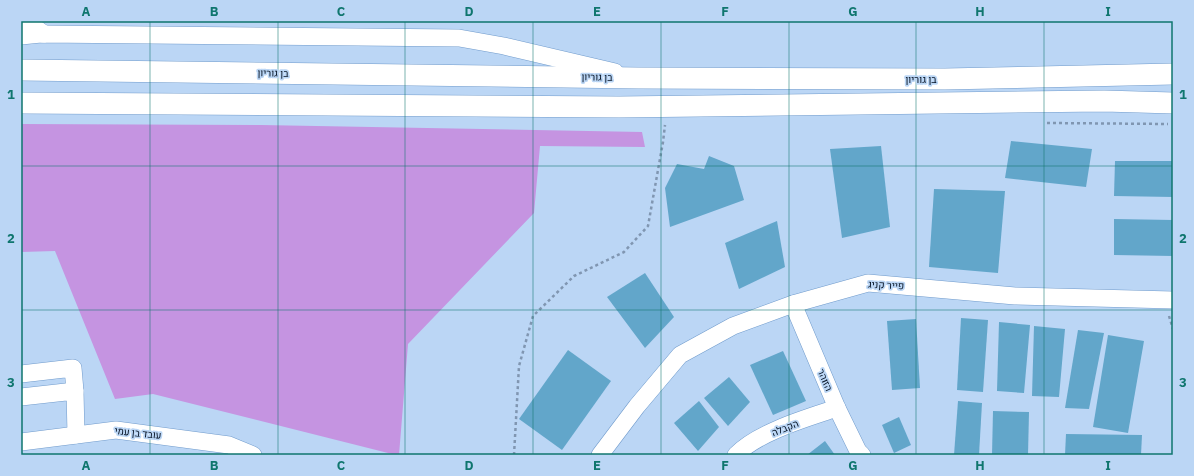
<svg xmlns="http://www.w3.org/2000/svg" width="1194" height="476" font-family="'IBM Plex Sans',Heebo,sans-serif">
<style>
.green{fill:#c594e1}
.building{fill:#62a6ca}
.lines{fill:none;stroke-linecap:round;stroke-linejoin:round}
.minor-casing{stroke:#709bcc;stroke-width:18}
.major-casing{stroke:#709bcc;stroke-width:22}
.path{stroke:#8096b1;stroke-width:2.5;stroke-dasharray:3 3;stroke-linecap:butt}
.minor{stroke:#fff;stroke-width:17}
.major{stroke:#fff;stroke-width:21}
.grid{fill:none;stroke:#0f766e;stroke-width:1;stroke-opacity:0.55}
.labels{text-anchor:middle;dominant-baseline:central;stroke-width:3.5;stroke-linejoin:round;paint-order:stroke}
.street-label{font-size:10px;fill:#020f20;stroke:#bbd6f5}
.neatline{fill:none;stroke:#0f766e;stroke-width:1.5}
.grid-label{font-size:13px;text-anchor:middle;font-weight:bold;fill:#0f766e}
</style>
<rect width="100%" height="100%" fill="#bbd6f5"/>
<path class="green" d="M21,124L261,125L642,132L645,147L540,146L534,213L408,344L399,455H396L153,394L115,399L55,251L21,252Z"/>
<g class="building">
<path d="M1011,141L1092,149L1086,187L1005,178Z"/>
<path d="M881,146L890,227L842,238L830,149Z"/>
<path d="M709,156L734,166L744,200L670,227L665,188L677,164L704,169Z"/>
<path d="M1115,161H1173V197L1114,196Z"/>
<path d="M934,189L1005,191L998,273L929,267Z"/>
<path d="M1114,219L1173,220V256L1114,255Z"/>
<path d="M777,221L785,267L739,289L725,243Z"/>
<path d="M645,273L674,317L645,348L607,297Z"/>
<path d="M961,318L988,320L983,392L957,390Z"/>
<path d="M916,319L920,388L892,390L887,321Z"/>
<path d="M999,322L1030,325L1024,393L997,391Z"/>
<path d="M1034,326L1065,329L1059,397L1032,396Z"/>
<path d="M1078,330L1104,333L1089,409L1065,408Z"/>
<path d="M1108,335L1144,341L1128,433L1093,427Z"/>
<path d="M568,350L611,381L562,450L519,419Z"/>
<path d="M783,351L806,401L773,415L750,365Z"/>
<path d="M729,377L750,402L728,426L704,398Z"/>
<path d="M699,401L719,427L698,451L674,423Z"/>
<path d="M958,401L982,403L979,455H954Z"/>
<path d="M993,411L1029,412L1028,455H992Z"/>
<path d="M899,417L911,445L894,453L882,425Z"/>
<path d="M1066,434L1142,435L1141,455H1065Z"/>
<path d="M825,441L835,455H807Z"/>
</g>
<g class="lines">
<defs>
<g id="minor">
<path d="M26,21L44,34"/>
<path d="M21,36L41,34L459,38L504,46L615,72"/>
<path d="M793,304L837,408L858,451L862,455"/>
<path d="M21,374L73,368L75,391"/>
<path d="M21,397L75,391L76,435"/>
<path d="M21,442L116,430L229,445L253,455"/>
<path d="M600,455L637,406L680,355L733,326L793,304L868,283L1015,296L1173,300"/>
<path d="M736,455C758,432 807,418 837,408"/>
</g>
<g id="major">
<path d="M21,70L638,78L945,79L1173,74"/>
<path d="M21,103L619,107L1104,101L1173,103"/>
</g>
</defs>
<use href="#minor" class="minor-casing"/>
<use href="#major" class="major-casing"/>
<g class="path">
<path d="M1047,123L1168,124"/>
<path d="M1169,316L1173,329"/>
<path d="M514,455L519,366L533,316L574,276L624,252L648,226L663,142L665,125"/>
</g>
<use href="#minor" class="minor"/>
<use href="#major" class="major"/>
</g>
<path class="grid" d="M150,21V455M278,21V455M405,21V455M533,21V455M661,21V455M789,21V455M916,21V455M1044,21V455M21,166H1173M21,310H1173"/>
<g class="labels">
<g class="street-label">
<text transform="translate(273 73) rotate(1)">בן גוריון</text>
<text transform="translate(597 77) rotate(1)">בן גוריון</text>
<text x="921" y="79">בן גוריון</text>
<text transform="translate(886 285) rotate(3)">פייר קניג</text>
<text transform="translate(825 380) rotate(67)">הזוהר</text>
<text transform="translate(785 428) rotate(-22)">הקבלה</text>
<text transform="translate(138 433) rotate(6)">עובד בן עמי</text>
</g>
</g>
<rect width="1194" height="476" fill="none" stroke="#bbd6f5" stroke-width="44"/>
<rect x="22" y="22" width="1150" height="432" class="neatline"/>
<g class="grid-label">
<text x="86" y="16">A</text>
<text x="214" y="16">B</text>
<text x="341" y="16">C</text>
<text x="469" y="16">D</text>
<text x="597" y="16">E</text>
<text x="725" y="16">F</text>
<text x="853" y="16">G</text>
<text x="980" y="16">H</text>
<text x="1108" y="16">I</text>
<text x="11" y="99">1</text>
<text x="1183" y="99">1</text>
<text x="11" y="243">2</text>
<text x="1183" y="243">2</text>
<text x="11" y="387">3</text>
<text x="1183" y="387">3</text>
<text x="86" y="470">A</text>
<text x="214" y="470">B</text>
<text x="341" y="470">C</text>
<text x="469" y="470">D</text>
<text x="597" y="470">E</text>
<text x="725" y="470">F</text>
<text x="853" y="470">G</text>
<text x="980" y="470">H</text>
<text x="1108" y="470">I</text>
</g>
</svg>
